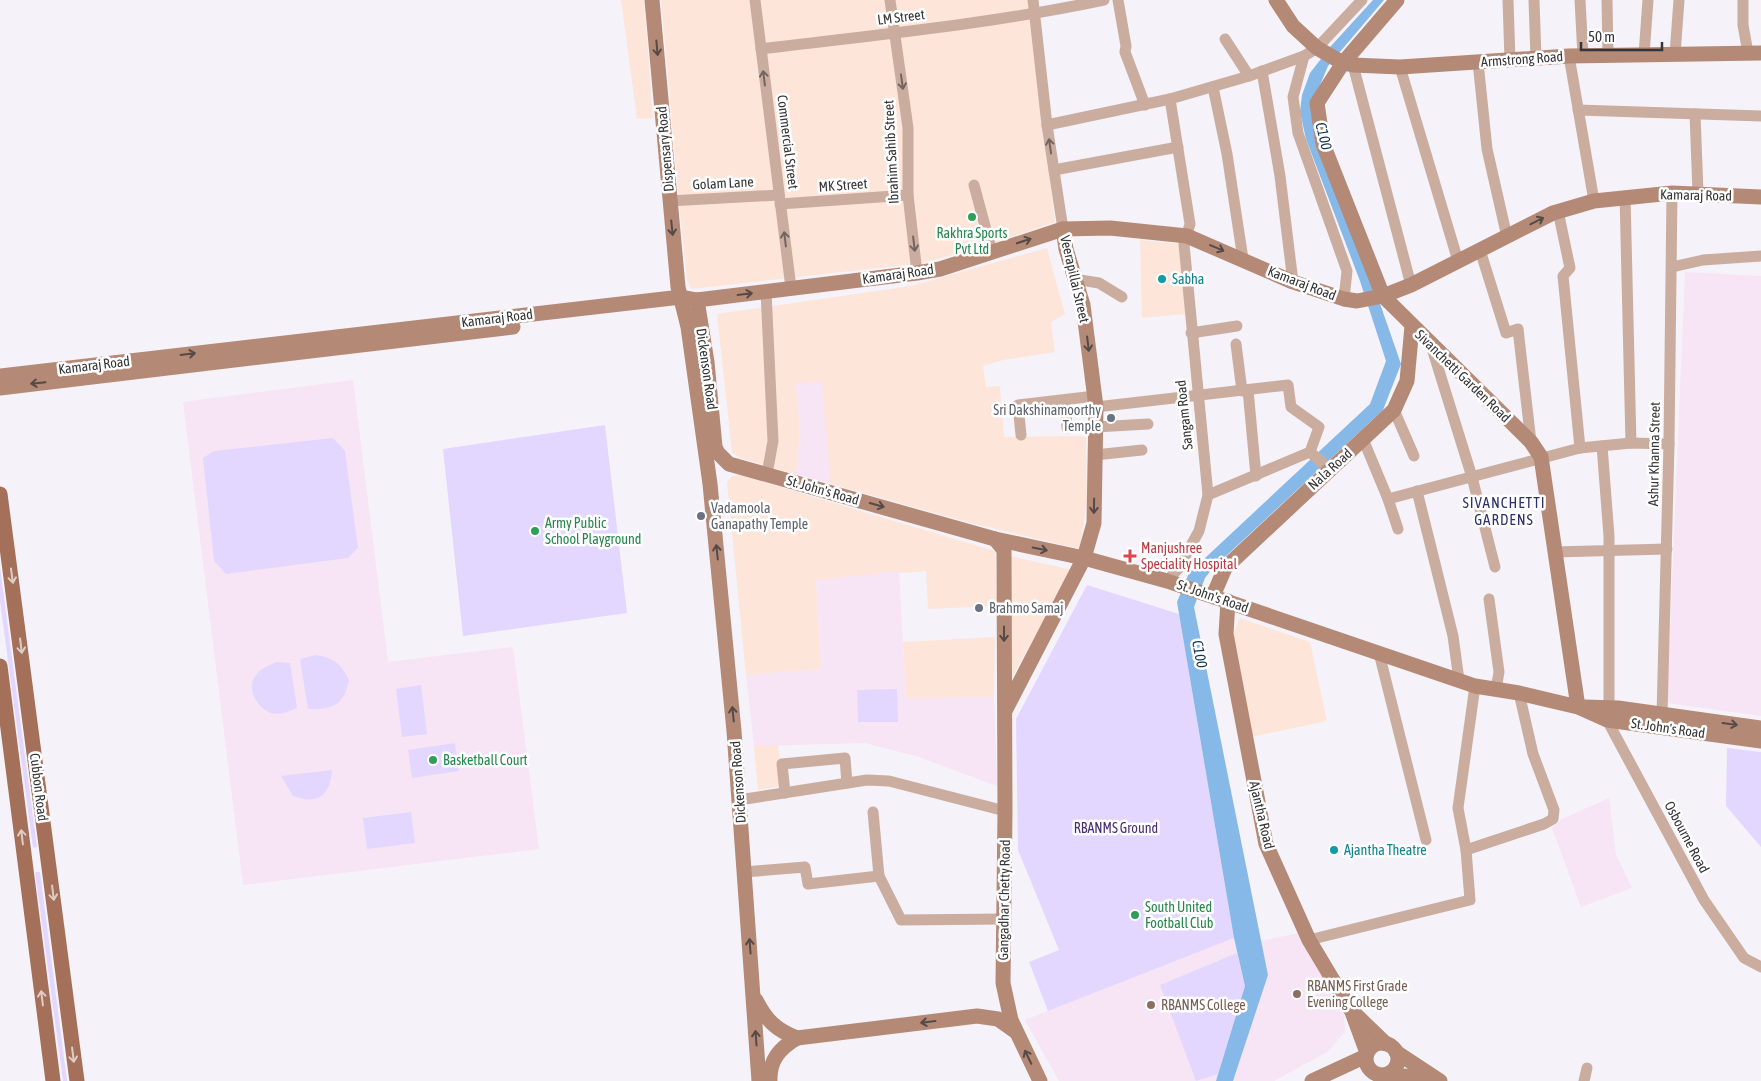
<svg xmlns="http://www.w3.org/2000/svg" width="1761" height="1081" font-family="'Asap Condensed',sans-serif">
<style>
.commercial{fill:#fde5da}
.education{fill:#f7e4f4}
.green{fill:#e4d7ff}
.water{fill:#86b8e8}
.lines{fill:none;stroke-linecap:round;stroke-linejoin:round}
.street{stroke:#cbada0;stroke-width:11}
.secondary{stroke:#b48976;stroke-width:15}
.primary{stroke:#a47059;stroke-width:15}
.oneway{stroke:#564a47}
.oneway2{stroke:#726561}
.oneway3{stroke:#dfcdc5}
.leisure-dot{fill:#2e9e5b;stroke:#fff;stroke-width:2}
.culture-dot{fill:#0f9aa8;stroke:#fff;stroke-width:2}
.worship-dot{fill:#6b7280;stroke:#fff;stroke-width:2}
.health-dot{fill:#e0444e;stroke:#fff;stroke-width:2}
.education-dot{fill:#8d6e63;stroke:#fff;stroke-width:2}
.labels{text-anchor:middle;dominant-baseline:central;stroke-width:5;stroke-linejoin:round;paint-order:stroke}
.street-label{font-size:14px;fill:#363537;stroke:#fff}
.leisure-label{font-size:14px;fill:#27864d;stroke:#fff;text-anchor:start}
.culture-label{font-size:14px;fill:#0d838f;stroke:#fff;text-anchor:start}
.worship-label{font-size:14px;fill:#5b616d;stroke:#fff;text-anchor:start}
.health-label{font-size:14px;fill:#be3a42;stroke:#fff;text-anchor:start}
.park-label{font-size:14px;fill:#4a2c73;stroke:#fff}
.education-label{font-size:14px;fill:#785e54;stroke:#fff;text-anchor:start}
.water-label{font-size:15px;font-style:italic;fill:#0f3454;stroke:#fff}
.neighbourhood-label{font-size:15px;letter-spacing:1px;fill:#2e326c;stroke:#fff}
</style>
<rect width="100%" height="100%" fill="#f5f3f9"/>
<g class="commercial">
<path d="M621,0H644L653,118L637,119Z"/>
<path d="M661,0H1028L1055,222L986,246L923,263L691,289L687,280L679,202Z"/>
<path d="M1140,240L1181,244L1186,314L1142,318Z"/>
<path d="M1047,248L1065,314L1051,322L1055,352L1003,360L983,366L986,387L1000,386L1004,437L1086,436L1087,500L1080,549L967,522L828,483L830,475L796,383L800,431L796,474L740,458L732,452L717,314L911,286Z"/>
<path d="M740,475L995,551L997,606L928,609L926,571L816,580L821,669L746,675L727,483L732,476Z"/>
<path d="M1011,556L1072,570L1010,681Z"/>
<path d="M1240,618L1310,642L1327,721L1251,737L1232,635Z"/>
<path d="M995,637L994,697L906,698L903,642Z"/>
<path d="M778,744L783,786L758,790L754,746Z"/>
</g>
<g class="education">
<path d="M1685,272L1761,276V716L1667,703Z"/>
<path d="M353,380L388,662L513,647L539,849L243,885L183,402Z"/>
<path d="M822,381L830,475L828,483L796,474L800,431L796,383Z"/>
<path d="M899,571L906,698L994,697L997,786L919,757L865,743L754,746L746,675L821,669L816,580Z"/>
<path d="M1609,798L1616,855L1632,888L1581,907L1552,828L1562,819Z"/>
<path d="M1299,933L1344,1014L1345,1032L1327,1052L1274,1081H1233L1268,975L1261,941Z"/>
<path d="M1234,938L1245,986L1216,1081H1059L1025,1020Z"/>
</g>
<g class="green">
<path d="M605,425L627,613L463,636L443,449Z"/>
<path d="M333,438L345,451L358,548L348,558L226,574L214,561L203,458L214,451Z"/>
<path d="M0,567L37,847L33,848L0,601Z"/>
<path d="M1087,585L1179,614L1234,938L1048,1011L1029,962L1059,950L1018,850L1016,719Z"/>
<path d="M315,655C333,657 341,664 349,680C344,705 333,710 308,709L300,659Z"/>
<path d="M276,662L290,663L297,708C289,711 280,716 271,713C258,709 247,690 254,678C259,669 267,666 276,662Z"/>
<path d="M421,685L427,734L402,737L396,689Z"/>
<path d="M897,689L898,722H858L857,690Z"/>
<path d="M455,743L459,771L412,778L408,750Z"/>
<path d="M1727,748L1761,752V847L1726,806Z"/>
<path d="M332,770C330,796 318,805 293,796L281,776Z"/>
<path d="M411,812L415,843L367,849L363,818Z"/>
<path d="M35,872H40L67,1081H63Z"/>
<path d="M1237,953L1245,986L1218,1074L1196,1081L1160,985Z"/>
</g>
<path class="water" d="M1373,0H1384L1328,66L1318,90L1313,111L1401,364L1383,410L1212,569L1205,578L1194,607L1268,975L1233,1081H1216L1245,986L1234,938L1177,602L1189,573L1370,404L1386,361L1360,281L1306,139L1300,112L1302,95L1310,73L1331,46Z"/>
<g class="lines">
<g class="street">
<path d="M755,0L791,288"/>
<path d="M890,0L908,128V195L917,273"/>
<path d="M1033,0L1047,125L1063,229"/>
<path d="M1118,0L1126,46L1125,52L1145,105"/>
<path d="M1508,0L1510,60"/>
<path d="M1534,0L1536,58"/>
<path d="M1580,0L1583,56"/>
<path d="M1607,0L1608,56"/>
<path d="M1743,0V25L1748,53"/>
<path d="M1225,39L1249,76"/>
<path d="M761,49C876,35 990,24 1104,0"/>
<path d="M1675,54L1679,0"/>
<path d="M1644,55L1648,0"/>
<path d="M1304,56L1293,97L1298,133L1347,271L1344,299"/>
<path d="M1569,56L1594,201"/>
<path d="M1478,62L1487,149L1507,237"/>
<path d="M1353,65L1411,285"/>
<path d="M1400,67L1458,261"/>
<path d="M1262,71L1280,176L1293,282"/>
<path d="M1213,87L1227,154L1243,259"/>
<path d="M1578,110L1761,116"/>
<path d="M1695,114L1698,193"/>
<path d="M1047,125L1170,99L1249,76L1304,56L1317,48L1362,0"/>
<path d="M1054,170L1178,147"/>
<path d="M974,185L992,252"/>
<path d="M1625,196L1631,443"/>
<path d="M669,201L779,195"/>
<path d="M780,204L908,195"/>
<path d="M1558,211L1570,268L1563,276L1580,448"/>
<path d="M1480,250L1506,333L1518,329L1531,442"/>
<path d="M1672,267L1703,260L1761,256"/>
<path d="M1074,279L1099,283L1122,297"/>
<path d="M766,291L773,441L767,474"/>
<path d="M1191,333L1237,326"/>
<path d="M1236,344L1242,391"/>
<path d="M1431,345L1472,477L1495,567"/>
<path d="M1248,390L1256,476"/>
<path d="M1065,400L1067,428"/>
<path d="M1096,407L1288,385L1291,407L1319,427L1310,452L1325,465"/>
<path d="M1394,410L1414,456"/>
<path d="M1096,427L1148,424"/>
<path d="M1021,435L1018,405L1095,396"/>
<path d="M1363,439L1388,499L1398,529"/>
<path d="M1602,446L1609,536V707"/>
<path d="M1095,455L1142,450"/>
<path d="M1417,491L1453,636L1459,680"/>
<path d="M1208,495L1310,452"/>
<path d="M1388,499L1580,448L1631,443L1669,444"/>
<path d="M1554,552L1667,549"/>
<path d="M1167,581L1178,569L1199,531L1208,495L1184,244L1190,224L1170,99"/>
<path d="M1489,599L1499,672L1496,689"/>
<path d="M1379,653L1426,840"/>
<path d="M1607,714V720L1704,900L1744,958L1761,967"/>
<path d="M1662,715L1669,444L1672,193"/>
<path d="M785,793L782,764L845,758L847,783"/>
<path d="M739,800L867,780L889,781L1005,811"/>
<path d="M873,812L879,876"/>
<path d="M1466,850L1544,824L1553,819L1554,810L1533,754L1519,693"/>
<path d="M744,872L805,867L808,884L879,876L901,920L1003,919"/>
<path d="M1309,940L1470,900L1466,850L1458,808L1475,686"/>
<path d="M1584,1081L1587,1068"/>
</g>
<g class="secondary">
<path d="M652,0L678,287L688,327L710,484L734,731L759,1081"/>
<path d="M1276,0L1293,26L1317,48L1343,63L1353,65L1400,67L1569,56L1761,53"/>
<path d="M1397,0L1343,63L1317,103L1323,144L1383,296L1531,442L1541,457L1578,707"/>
<path d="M697,300L707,362L715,447L718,453L729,464L995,539L1084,558L1167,581L1475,686L1519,693L1578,707L1607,720L1761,741"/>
<path d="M0,376L681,297L697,300L917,273L940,269L1063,229L1110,228L1187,236L1293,282L1344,299L1357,301L1383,296L1411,285L1553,213L1594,201L1672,193L1761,197"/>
<path d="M0,388L513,327"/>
<path d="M995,539L1004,550L1005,811L1003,983L1011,1020L1040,1081"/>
<path d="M1213,596L1225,568L1394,410L1407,381L1412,326"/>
<path d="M1228,601L1226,634L1266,844L1309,940L1352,1012L1367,1053"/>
<path d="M1584,707L1618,708L1761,728"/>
<path d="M1006,709L1084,558L1094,523L1096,407L1083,305L1066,249L1063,229"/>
<path d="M756,1000C766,1020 776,1030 797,1038L977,1016L998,1019L1015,1031"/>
<path d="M1355,1014L1386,1044"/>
<circle cx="1382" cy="1059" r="16"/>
<path d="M1396,1052L1440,1081"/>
<path d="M1387,1075L1434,1078"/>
<path d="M770,1081C769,1060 780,1048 797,1038"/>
<path d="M1312,1081L1366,1056"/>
</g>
<g class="primary">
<path d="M0,494L77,1081"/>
<path d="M0,666L53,1081"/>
</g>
</g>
<defs><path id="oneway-shaft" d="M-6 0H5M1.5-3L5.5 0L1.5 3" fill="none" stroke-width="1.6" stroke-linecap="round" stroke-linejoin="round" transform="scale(1.25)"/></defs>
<g class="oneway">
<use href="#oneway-shaft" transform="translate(657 48) rotate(85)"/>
<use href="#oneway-shaft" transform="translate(1537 221) rotate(-27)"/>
<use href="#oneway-shaft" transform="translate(672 228) rotate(84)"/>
<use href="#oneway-shaft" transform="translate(1024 241) rotate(-18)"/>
<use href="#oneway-shaft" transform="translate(1217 248) rotate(23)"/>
<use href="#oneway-shaft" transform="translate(745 294) rotate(-7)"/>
<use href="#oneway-shaft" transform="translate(1088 344) rotate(83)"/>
<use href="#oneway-shaft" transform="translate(188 354) rotate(-7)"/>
<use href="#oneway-shaft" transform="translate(38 383) rotate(174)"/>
<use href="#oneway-shaft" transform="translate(877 505) rotate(16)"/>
<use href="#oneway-shaft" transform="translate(1094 506) rotate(91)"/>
<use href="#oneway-shaft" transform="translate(1040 549) rotate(12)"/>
<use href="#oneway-shaft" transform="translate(717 552) rotate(-96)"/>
<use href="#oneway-shaft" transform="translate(1004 634) rotate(90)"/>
<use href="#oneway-shaft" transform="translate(733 714) rotate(-96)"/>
<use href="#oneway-shaft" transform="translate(1730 724) rotate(8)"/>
<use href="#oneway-shaft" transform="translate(750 946) rotate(-94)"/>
<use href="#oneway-shaft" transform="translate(928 1022) rotate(173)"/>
<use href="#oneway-shaft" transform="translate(756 1038) rotate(-94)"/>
<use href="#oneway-shaft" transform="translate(1028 1057) rotate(-116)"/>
</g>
<g class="oneway2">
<use href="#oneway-shaft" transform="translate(764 78) rotate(-97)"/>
<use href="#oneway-shaft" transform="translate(902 82) rotate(82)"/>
<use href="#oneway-shaft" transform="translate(1050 146) rotate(-98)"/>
<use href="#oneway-shaft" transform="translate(785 239) rotate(-97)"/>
<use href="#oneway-shaft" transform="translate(914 244) rotate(83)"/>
</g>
<g class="oneway3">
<use href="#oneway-shaft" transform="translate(12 576) rotate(82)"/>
<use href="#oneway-shaft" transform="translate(21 646) rotate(83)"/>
<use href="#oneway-shaft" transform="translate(22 837) rotate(-97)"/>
<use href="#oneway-shaft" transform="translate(53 893) rotate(83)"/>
<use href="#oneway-shaft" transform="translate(42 998) rotate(-97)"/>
<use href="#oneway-shaft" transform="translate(73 1055) rotate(83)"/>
</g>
<g class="leisure-dot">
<circle cx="972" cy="217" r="5"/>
<circle cx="535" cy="531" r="5"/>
<circle cx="433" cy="760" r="5"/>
<circle cx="1135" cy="915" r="5"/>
</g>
<g class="culture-dot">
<circle cx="1162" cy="279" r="5"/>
<circle cx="1334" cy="850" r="5"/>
</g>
<g class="worship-dot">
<circle cx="1111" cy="418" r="5"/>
<circle cx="701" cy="516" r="5"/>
<circle cx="979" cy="608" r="5"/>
</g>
<path class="health-dot" d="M1127.5 548.5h5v5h5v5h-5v5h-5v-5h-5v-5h5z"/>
<g class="education-dot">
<circle cx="1297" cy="994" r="5"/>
<circle cx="1151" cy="1005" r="5"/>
</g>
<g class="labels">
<g class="street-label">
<text transform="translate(901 17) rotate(-7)">LM Street</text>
<text transform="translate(1522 59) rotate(-4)">Armstrong Road</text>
<text transform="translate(788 142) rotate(83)">Commercial Street</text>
<text transform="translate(665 149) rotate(-95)">Dispensary Road</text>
<text transform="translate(891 152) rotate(-93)">Ibrahim Sahib Street</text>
<text transform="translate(723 183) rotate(-3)">Golam Lane</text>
<text transform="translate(843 185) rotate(-4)">MK Street</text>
<text transform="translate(1696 195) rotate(1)">Kamaraj Road</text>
<text transform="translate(898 274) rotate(-8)">Kamaraj Road</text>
<text transform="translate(1075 279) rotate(77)">Veerapillai Street</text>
<text transform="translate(1302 283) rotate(21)">Kamaraj Road</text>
<text transform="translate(497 318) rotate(-7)">Kamaraj Road</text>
<text transform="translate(94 365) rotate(-7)">Kamaraj Road</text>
<text transform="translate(707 369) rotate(82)">Dickenson Road</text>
<text transform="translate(1463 376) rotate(44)">Sivanchetti Garden Road</text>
<text transform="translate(1184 415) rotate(-96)">Sangam Road</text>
<text transform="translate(1654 454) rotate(-89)">Ashur Khanna Street</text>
<text transform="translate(1330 469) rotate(-42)">Nala Road</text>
<text transform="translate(823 490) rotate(16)">St. John's Road</text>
<text transform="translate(1213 596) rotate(19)">St. John's Road</text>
<text transform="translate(1668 728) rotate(8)">St. John's Road</text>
<text transform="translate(738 782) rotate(-94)">Dickenson Road</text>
<text transform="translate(39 787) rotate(83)">Cubbon Road</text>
<text transform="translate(1262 815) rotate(77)">Ajantha Road</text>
<text transform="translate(1687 837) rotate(62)">Osbourne Road</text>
<text transform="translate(1004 900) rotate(-89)">Gangadhar Chetty Road</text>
</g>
<g class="leisure-label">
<text x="972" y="233" text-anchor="middle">Rakhra Sports<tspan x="972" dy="16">Pvt Ltd</tspan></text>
<text x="545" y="523">Army Public<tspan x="545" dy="16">School Playground</tspan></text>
<text x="443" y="760">Basketball Court</text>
<text x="1145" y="907">South United<tspan x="1145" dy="16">Football Club</tspan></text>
</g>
<g class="culture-label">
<text x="1172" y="279">Sabha</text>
<text x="1344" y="850">Ajantha Theatre</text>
</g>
<g class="worship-label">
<text x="1101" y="410" text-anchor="end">Sri Dakshinamoorthy<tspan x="1101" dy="16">Temple</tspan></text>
<text x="711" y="508">Vadamoola<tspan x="711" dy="16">Ganapathy Temple</tspan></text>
<text x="989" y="608">Brahmo Samaj</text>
</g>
<g class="health-label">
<text x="1141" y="548">Manjushree<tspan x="1141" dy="16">Speciality Hospital</tspan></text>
</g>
<g class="park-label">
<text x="1116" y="828">RBANMS Ground</text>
</g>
<g class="education-label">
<text x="1307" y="986">RBANMS First Grade<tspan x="1307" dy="16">Evening College</tspan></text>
<text x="1161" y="1005">RBANMS College</text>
</g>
<g class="water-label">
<text transform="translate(1324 136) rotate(76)">C100</text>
<text transform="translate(1200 654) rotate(79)">C100</text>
</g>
<g class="neighbourhood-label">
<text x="1504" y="502">SIVANCHETTI<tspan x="1504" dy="17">GARDENS</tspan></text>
</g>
</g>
<path d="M1581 42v8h81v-8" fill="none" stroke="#363537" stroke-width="2.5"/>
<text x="1588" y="42" font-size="15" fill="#363537" stroke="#ffffff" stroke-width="4" paint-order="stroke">50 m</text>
</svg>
